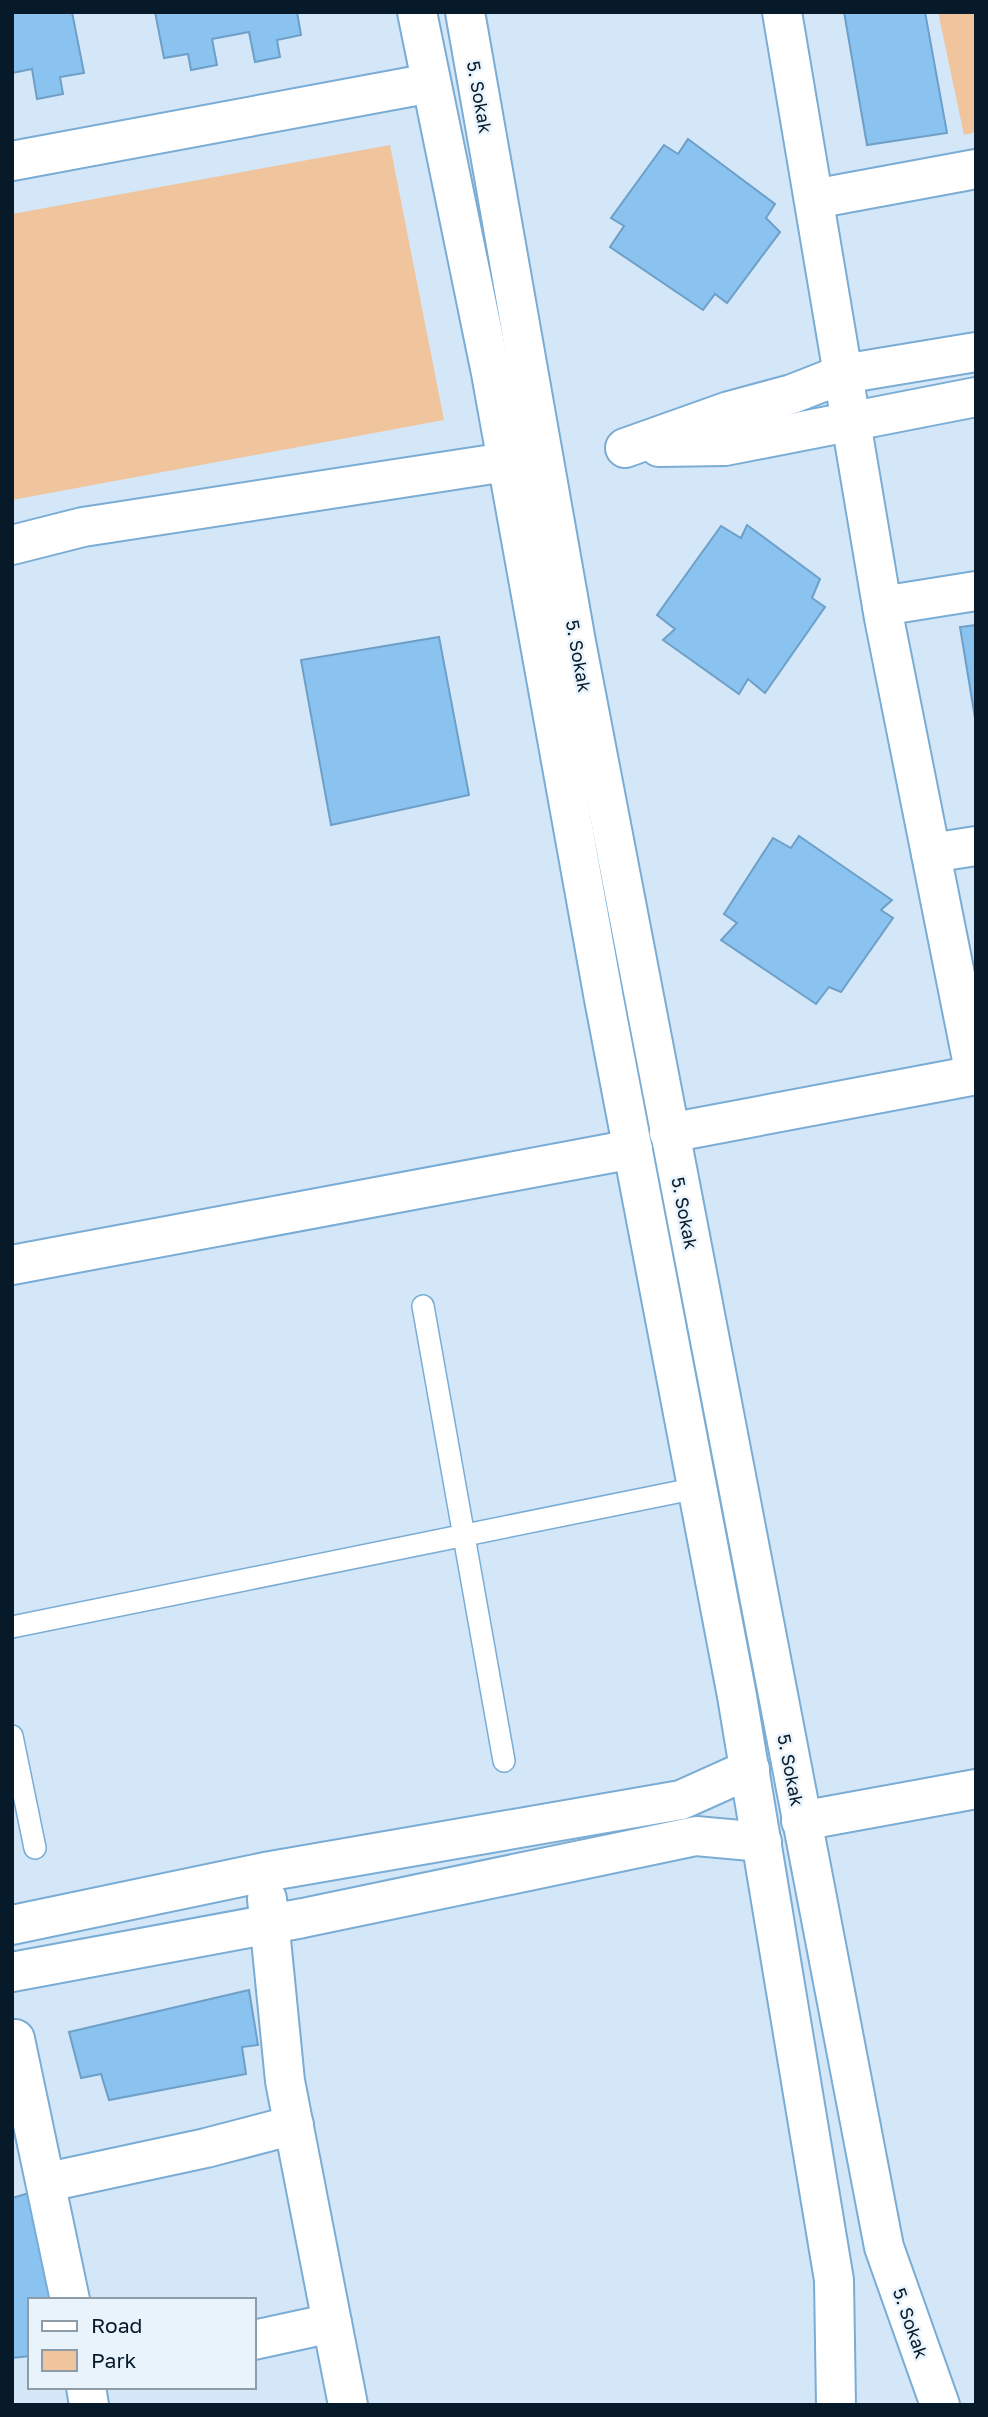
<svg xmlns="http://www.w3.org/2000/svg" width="988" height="2417" font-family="'Golos Text',sans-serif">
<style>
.green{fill:#f0c59e}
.building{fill:#8ac2f0;stroke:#6e9fc7;stroke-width:2}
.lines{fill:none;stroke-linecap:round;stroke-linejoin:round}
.service-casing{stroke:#7aacd4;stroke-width:24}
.minor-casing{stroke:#7aacd4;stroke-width:42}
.tertiary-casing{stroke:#7aacd4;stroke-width:42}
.service{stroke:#fff;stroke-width:21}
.minor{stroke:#fff;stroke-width:38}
.tertiary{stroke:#fff;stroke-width:38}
.labels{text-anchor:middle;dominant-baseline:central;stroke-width:5;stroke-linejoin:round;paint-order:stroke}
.street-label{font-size:18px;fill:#061a29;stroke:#e9f3fc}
</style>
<rect width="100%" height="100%" fill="#d3e7f9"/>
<g class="green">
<path d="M938,12H976V132L964,135Z"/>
<path d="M390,145L444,420L12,500V214Z"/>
</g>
<g class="building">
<path d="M12,12H72L84,73L60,77L63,94L37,99L32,69L12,73Z"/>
<path d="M155,12H297L301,35L277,40L280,57L255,62L249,32L212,39L217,65L191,70L188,54L164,58Z"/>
<path d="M844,12H925L947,133L867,145Z"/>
<path d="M688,139L775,204L766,218L780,232L727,303L715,294L703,310L610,247L624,226L611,218L664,145L678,154Z"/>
<path d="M747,525L820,579L812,598L825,607L765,693L748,679L739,694L663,640L675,629L657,615L721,526L741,538Z"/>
<path d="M976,625V724L960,627Z"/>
<path d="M439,637L469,795L331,825L301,660Z"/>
<path d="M799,836L892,900L881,910L893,918L841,992L829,987L816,1004L721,940L737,923L724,914L773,838L791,848Z"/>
<path d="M249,1990L258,2045L242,2047L246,2074L109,2100L101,2074L81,2078L69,2032Z"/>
<path d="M29,2193L51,2300H30V2356L12,2358V2198Z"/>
</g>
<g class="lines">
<defs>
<g id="service">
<path d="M423,1306L504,1761"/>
<path d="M12,1627L697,1488"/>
<path d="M12,1736L35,1848"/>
</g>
<g id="minor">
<path d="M782,12L884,618L975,1075"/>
<path d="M12,161L431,83"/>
<path d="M814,199L976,169"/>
<path d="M659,447L725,446L976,397"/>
<path d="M625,448L729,411L792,394L843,374L976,352"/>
<path d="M12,545L83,527L506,462"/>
<path d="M882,606L976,591"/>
<path d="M931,853L976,846"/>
<path d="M669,1133L976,1075"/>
<path d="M12,1265L633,1149"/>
<path d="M801,1821L976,1789"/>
<path d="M267,1899L285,2081L348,2405"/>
<path d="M12,1925L265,1872L681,1800L750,1769"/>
<path d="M12,1972L303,1918L696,1836L762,1842"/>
<path d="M12,2039H15L70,2300"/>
<path d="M48,2182L206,2148L294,2125"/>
<path d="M254,2340L332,2323"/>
<path d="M86,2387L89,2405"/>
</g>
<g id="tertiary">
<path d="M417,12L491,373L604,999L737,1696L834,2280L836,2405"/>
<path d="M465,12L576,642L884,2247L940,2405"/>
</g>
</defs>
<use href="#service" class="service-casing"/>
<use href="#minor" class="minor-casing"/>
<use href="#tertiary" class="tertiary-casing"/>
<use href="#service" class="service"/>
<use href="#minor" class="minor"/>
<use href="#tertiary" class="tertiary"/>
</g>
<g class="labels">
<g class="street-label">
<text transform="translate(480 97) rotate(80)">5. Sokak</text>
<text transform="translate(579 656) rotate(80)">5. Sokak</text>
<text transform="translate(685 1213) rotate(79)">5. Sokak</text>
<text transform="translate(791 1770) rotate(79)">5. Sokak</text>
<text transform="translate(911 2323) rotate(71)">5. Sokak</text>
</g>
</g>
<rect width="988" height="2417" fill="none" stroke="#061a29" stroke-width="28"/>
<rect x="28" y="2298" width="228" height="91" fill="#e9f3fc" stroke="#8e9ca8" stroke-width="2"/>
<rect x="42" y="2321" width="35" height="10" fill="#ffffff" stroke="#8e9ca8" stroke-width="2"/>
<text x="91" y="2333" font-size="21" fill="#061a29">Road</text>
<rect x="42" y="2350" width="35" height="21" fill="#f0c59e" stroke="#8e9ca8" stroke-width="2"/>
<text x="91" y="2368" font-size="21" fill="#061a29">Park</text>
</svg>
